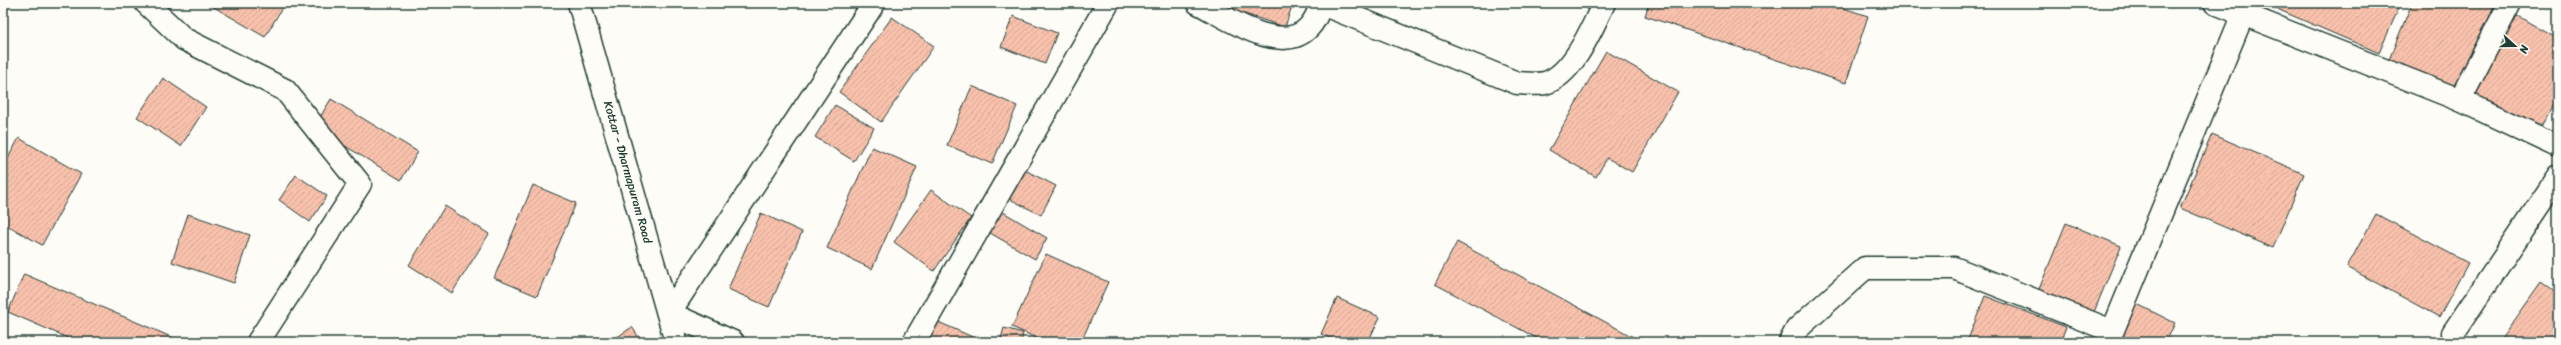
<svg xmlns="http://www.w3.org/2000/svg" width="2561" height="345" font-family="Sriracha,sans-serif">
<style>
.building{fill:url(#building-hatch);stroke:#1f3d34}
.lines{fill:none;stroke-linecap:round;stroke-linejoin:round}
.street-casing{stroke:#1f3d34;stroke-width:25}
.secondary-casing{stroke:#1f3d34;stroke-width:25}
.street{stroke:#fdfcf7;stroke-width:22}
.secondary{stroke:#fdfcf7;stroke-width:22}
.labels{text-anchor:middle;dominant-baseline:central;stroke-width:3;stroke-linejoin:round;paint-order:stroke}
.street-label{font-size:12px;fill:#1f3d34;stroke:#fdfcf7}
</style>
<defs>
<pattern id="building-hatch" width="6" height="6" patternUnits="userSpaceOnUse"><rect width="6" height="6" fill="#f8c1ac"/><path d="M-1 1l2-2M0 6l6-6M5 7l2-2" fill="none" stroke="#d4a795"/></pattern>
</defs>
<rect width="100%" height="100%" fill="#fdfcf7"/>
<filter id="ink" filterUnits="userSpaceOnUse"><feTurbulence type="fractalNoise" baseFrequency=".025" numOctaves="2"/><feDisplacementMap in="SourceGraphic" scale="8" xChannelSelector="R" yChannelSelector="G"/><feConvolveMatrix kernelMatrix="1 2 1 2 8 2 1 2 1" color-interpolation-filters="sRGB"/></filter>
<g filter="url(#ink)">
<g class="building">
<path d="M207,3H285L265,37Z"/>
<path d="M1227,3H1293L1285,27L1226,8Z"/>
<path d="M1649,3H1828L1868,16L1846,83L1645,16Z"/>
<path d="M2263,3H2401L2379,53Z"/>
<path d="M2412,3H2495L2457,96L2386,67Z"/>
<path d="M2514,14L2558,39V98L2537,134L2468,93Z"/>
<path d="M1013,16L1057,33L1045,64L1001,47Z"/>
<path d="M892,17L934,46L881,122L839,92Z"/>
<path d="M1606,51L1678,92L1632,172L1607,158L1596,177L1549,150Z"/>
<path d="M163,78L206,107L181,146L137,117Z"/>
<path d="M972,86L1017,106L992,164L947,145Z"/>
<path d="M331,99L418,152L401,180L314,127Z"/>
<path d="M835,105L874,128L854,161L815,137Z"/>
<path d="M2212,134L2304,174L2273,248L2180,208Z"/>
<path d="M19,138L81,174L42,245L3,223V167Z"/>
<path d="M872,147L917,167L872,269L827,248Z"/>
<path d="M1021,168L1056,186L1041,215L1006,197Z"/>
<path d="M296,175L327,196L310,222L279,200Z"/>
<path d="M533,185L576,203L537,296L494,278Z"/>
<path d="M931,190L971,218L934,271L894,242Z"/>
<path d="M445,206L489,234L452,293L409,265Z"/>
<path d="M998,209L1047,238L1035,259L985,230Z"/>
<path d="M761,213L802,232L769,307L728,289Z"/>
<path d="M188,214L250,235L234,283L172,262Z"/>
<path d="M2376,214L2468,263L2439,317L2347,267Z"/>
<path d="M2066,223L2121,246L2092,317L2037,294Z"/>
<path d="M1457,242L1637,339L1636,342H1544L1435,284Z"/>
<path d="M1046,254L1108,282L1081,342H1045L1012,327Z"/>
<path d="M24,274L183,342H77L8,312Z"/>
<path d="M2541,283L2558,295V342H2499Z"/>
<path d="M1985,296L2066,327L2060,342H1967Z"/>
<path d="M1337,298L1380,317L1368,342H1339L1321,334Z"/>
<path d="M2133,302L2175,323L2166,342H2122L2115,338Z"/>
<path d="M936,321L984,342H927Z"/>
<path d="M632,327L642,342H610Z"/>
<path d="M1004,328L1023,333L1021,342H1000Z"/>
</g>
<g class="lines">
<defs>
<g id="street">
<path d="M146,3L184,39L285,90L360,184L258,342"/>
<path d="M1198,3C1226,17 1282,57 1309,27C1315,21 1319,11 1322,3"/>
<path d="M2215,3L2460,100L2558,146"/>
<path d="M1322,4L1517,83C1525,83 1537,85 1545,83C1573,75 1592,28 1604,3"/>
<path d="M2460,100L2510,3"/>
<path d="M2453,333L2558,177"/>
<path d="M733,342L669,313L874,3"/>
<path d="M914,342L1108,3"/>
<path d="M1790,342L1797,329L1865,268H1954L2112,331"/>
<path d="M2108,342L2243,14"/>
</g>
<path id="secondary" d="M579,3L676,342"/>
</defs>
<use href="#street" class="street-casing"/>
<use href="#secondary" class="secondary-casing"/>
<use href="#street" class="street"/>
<use href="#secondary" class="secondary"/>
</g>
</g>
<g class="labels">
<g class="street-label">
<text transform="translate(628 172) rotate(74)">Kottar - Dharmapuram Road</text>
</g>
</g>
<rect width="2561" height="345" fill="none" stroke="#fdfcf7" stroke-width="16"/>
<rect x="8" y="8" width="2545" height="329" fill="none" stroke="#1f3d34" stroke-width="1.5" filter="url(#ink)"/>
<g transform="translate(2515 46) rotate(111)" stroke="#fdfcf7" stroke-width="3" paint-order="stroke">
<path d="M0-3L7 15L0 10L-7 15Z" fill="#1f3d34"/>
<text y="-6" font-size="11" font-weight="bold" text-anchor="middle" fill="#1f3d34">N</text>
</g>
</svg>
